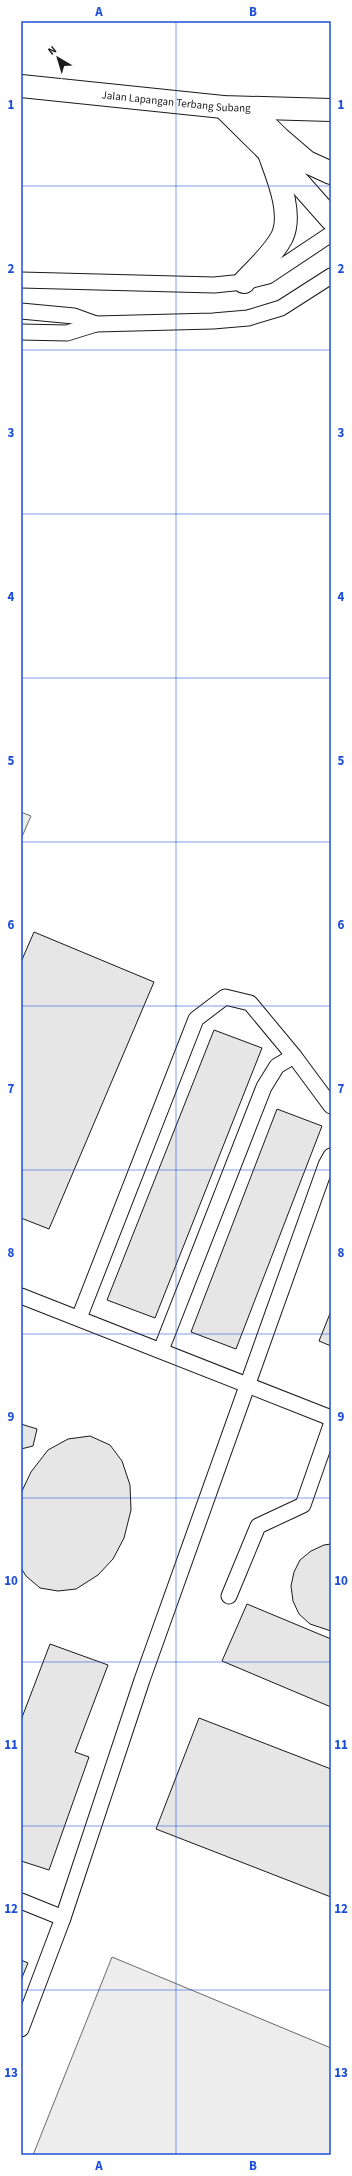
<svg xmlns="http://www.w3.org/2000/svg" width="352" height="2176" font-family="'Source Sans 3',sans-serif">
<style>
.built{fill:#ededed;stroke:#6a6a6a}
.building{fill:#e6e6e6;stroke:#1a1a1a}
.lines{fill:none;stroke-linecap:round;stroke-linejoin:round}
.lane-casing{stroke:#1a1a1a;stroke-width:17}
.primary-casing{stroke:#1a1a1a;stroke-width:24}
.lane{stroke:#fff;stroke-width:15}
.primary{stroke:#fff;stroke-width:22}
.grid{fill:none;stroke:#1d4ed8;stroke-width:1;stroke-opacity:0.55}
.labels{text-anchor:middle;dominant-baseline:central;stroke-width:3;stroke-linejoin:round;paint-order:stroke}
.street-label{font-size:11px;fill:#1a1a1a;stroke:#fff}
.neatline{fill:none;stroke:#1d4ed8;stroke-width:1.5}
.grid-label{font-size:13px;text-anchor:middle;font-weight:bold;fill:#1d4ed8}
</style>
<rect width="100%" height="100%" fill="#fff"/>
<g class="built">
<path d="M21,812L31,816L21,839Z"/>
<path d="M112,1957L331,2048V2155H33Z"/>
</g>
<g class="building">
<path d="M34,932L154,982L49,1229L21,1218V962Z"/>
<path d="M214,1030L262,1048L155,1318L107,1300Z"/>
<path d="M277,1109L322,1126L236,1349L191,1332Z"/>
<path d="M331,1311V1346L319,1341Z"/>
<path d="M21,1424L37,1429L33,1446L21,1449Z"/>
<path d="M90,1436L110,1445L122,1461L130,1485L131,1510L124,1538L113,1559L98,1575L76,1589L58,1591L40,1588L26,1576L21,1568V1493L31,1472L48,1450L68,1439Z"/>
<path d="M331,1544V1631L310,1624L299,1614L293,1601L291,1586L294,1572L300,1560L311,1551L324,1545Z"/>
<path d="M247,1604L331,1639V1707L222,1661Z"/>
<path d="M50,1644L108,1665L75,1752L89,1757L49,1870L21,1861V1720Z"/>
<path d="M199,1718L331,1769V1897L156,1829Z"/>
<path d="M21,1960L28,1963L21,1980Z"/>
</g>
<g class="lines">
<defs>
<g id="lane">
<path d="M21,280L214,285L244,282L268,276L331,234"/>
<path d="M21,311L74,316L96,324"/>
<path d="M21,332L67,333L96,324L213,321L248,318L281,308L331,276"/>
<path d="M21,1296L331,1418"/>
<path d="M79,1318L196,1019L225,997L250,1003L294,1056L331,1106"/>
<path d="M161,1350L264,1087L277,1066L294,1056"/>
<path d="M229,1596L258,1526L303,1505L331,1425"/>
<path d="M21,1901L63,1918"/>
<path d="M21,2029L63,1918L142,1680L326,1165L331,1156"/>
</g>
<g id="primary">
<path id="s1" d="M21,86L223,107L331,110"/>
<path d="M223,107L292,175L331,219"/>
<path d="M248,108L279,138L307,162L331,173"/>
<path d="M244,282C257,268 273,254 282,237C293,214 278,178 270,156"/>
</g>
</defs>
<use href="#lane" class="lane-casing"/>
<use href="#primary" class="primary-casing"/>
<use href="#lane" class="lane"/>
<use href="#primary" class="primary"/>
</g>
<path class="grid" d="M176,21V2155M21,186H331M21,350H331M21,514H331M21,678H331M21,842H331M21,1006H331M21,1170H331M21,1334H331M21,1498H331M21,1662H331M21,1826H331M21,1990H331"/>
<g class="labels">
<g class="street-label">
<text stroke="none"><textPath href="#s1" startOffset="156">Jalan Lapangan Terbang Subang</textPath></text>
</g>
</g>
<rect width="352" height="2176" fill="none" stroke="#ffffff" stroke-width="44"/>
<g transform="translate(58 58) rotate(322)" stroke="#ffffff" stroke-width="3" paint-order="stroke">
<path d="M0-3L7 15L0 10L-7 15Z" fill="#1a1a1a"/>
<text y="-6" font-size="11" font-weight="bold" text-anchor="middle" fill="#1a1a1a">N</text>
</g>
<rect x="22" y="22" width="308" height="2132" class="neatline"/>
<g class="grid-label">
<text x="99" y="16">A</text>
<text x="253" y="16">B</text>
<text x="11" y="109">1</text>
<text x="341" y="109">1</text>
<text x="11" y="273">2</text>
<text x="341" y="273">2</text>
<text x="11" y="437">3</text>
<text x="341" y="437">3</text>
<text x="11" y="601">4</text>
<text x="341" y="601">4</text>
<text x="11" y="765">5</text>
<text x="341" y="765">5</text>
<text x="11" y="929">6</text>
<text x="341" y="929">6</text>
<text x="11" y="1093">7</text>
<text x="341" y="1093">7</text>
<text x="11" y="1257">8</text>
<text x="341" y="1257">8</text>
<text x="11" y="1421">9</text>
<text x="341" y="1421">9</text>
<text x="11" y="1585">10</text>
<text x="341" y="1585">10</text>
<text x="11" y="1749">11</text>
<text x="341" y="1749">11</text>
<text x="11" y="1913">12</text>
<text x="341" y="1913">12</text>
<text x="11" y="2077">13</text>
<text x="341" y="2077">13</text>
<text x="99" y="2170">A</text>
<text x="253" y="2170">B</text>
</g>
</svg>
